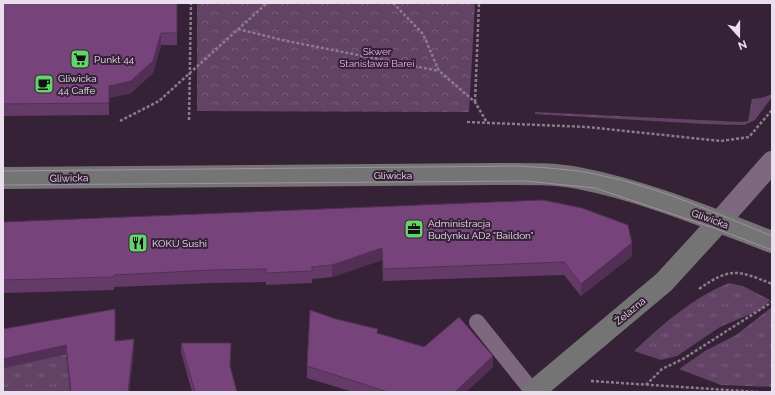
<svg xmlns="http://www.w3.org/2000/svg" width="775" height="395" font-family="Raleway,sans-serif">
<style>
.grass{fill:url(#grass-tufts)}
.park{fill:url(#park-crowns)}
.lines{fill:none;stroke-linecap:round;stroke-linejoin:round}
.path{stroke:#8b7b8c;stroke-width:2.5;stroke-dasharray:3 2;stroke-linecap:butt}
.lane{stroke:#7e6880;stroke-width:16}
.street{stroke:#7e6880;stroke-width:22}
.secondary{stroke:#747475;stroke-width:22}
.tram{stroke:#9f90a1;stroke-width:1}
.wall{fill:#653a69}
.shaded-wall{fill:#532f55}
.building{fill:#76437a;stroke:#532f55}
.labels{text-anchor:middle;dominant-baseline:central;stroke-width:4;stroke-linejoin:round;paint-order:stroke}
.park-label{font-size:10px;fill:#f5abfb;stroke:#352237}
.poi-label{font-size:10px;fill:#ecdfed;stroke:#352237;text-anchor:start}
.street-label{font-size:10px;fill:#ecdfed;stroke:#352237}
</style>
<defs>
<pattern id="grass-tufts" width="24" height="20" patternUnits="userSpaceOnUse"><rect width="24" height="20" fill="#624265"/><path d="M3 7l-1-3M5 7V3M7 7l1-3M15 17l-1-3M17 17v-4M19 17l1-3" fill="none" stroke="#795d7b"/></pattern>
<pattern id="park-crowns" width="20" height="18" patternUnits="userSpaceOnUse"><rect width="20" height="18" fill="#624265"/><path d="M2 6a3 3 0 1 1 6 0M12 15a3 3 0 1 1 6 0" fill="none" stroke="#795d7b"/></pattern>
</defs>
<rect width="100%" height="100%" fill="#352237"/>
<g class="grass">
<path d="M772,94V97L755,120L744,125L705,124L535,114V112L742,122L748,121L752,99L761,98Z"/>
<path d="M729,283L743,286L770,300L762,309L720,327L677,356L661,360L634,351C663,324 692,298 729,283Z"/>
<path d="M772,307V387L721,385L679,369L705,351L736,335Z"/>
<path d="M66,354L70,392H3V368Z"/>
</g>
<path class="park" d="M197,3H475L469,112L197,111Z"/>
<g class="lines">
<g class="path">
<path d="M393,3L423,34L439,71L475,102L486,121"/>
<path d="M238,29L282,40L439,71"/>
<path d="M475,102L479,3"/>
<path d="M189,120L191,3"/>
<path d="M120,121L159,101L267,3"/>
<path d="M467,122L587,127L721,141L749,137L772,110"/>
<path d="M699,289C730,267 738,270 772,284"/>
<path d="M591,381L758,392"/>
<path d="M646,385L662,369L683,359L772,302"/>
</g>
<path class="lane" d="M477,322L533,392"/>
<path class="street" d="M719,222L772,162"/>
<g class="secondary">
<path d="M3,178L495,174C523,174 551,173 578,178C645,191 709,218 772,242"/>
<path d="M533,392L664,282L719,222"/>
</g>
<g class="tram">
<path d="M3,171L520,166C546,168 573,169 599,175C659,187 715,213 772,236"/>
<path d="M3,185L525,181L595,188L714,228L772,250"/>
</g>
</g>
<g class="wall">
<path d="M3,3H177V45H161L153,73L131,93L109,98V115L3,116Z"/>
<path d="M3,222L632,256L581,296L564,275L383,281L382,260L332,277L312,279V283L266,285V282L212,283L114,287V290L3,293Z"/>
<path d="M3,329L115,341L134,348L129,392H70L66,354L3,368Z"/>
<path d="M378,333L493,367L466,392H353L307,378V366Z"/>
<path d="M181,343L231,352L230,368L237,392H192L181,352Z"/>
</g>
<g class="shaded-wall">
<path d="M161,33V45L153,73L131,93L109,98V86Z"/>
<path d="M632,243V256L581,296V284Z"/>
<path d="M382,248V260L332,277V265Z"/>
<path d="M134,339V348L129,392H128Z"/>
<path d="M66,345V354L3,368V359Z"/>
<path d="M493,356V367L466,392H455Z"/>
</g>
<g class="building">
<path d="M3,3H177V33H161L153,61L131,81L109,86V103L3,104Z"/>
<path d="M543,200L582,208L628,225L632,243L581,284L564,262L383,269L382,248L332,265L312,267V271L266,273V269L212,270L114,275V277L3,280V222Z"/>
<path d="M115,309V341L134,339L128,392H71L66,345L3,359V329Z"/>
<path d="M310,310L336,319L378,329L377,333L424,347L459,317L493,356L455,392H388L307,366Z"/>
<path d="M181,343H231L230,366L237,392H195Z"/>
</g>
<defs>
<symbol id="supermarket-square" viewBox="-11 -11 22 22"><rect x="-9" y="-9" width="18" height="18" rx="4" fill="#63d469" stroke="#352237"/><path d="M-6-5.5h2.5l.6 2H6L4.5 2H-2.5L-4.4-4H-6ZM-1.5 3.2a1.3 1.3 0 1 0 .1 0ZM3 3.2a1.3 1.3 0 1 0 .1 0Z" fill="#111"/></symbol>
<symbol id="cafe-square" viewBox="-11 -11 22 22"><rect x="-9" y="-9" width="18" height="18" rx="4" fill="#63d469" stroke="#352237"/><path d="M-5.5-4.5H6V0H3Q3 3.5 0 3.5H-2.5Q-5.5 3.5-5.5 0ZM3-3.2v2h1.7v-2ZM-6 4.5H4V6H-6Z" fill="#111"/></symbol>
<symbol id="office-square" viewBox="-11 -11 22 22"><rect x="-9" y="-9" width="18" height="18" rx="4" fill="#63d469" stroke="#352237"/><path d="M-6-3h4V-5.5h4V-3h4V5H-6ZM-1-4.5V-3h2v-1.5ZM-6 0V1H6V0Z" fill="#111"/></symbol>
<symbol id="restaurant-square" viewBox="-11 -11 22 22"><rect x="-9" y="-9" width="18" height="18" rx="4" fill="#63d469" stroke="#352237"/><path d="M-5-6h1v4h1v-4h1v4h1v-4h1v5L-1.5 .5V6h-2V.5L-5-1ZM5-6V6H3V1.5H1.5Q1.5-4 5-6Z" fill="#111"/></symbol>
</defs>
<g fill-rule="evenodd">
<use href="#supermarket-square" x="69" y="48" width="22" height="22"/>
<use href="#cafe-square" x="33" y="73" width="22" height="22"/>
<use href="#office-square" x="403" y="218" width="22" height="22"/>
<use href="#restaurant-square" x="127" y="232" width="22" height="22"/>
</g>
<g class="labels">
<g class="park-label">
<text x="377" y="51">Skwer<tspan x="377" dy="12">Stanisława Barei</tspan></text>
</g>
<g class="poi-label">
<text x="94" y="59">Punkt 44</text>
<text x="58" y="78">Gliwicka<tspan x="58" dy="12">44 Caffe</tspan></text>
<text x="428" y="223">Administracja<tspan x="428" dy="12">Budynku AD2 "Baildon"</tspan></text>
<text x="152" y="243">KOKU Sushi</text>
</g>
<g class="street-label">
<text x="393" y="175">Gliwicka</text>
<text transform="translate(69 178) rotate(-1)">Gliwicka</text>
<text transform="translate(710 219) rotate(20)">Gliwicka</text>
<text transform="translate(630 311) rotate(-40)">Żelazna</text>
</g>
</g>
<rect width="775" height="395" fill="none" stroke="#ecdfed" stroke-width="8"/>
<g transform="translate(739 36) rotate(159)" stroke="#352237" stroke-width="3" paint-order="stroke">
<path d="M0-3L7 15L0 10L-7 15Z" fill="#ecdfed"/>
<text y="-6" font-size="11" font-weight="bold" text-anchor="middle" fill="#ecdfed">N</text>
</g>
</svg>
